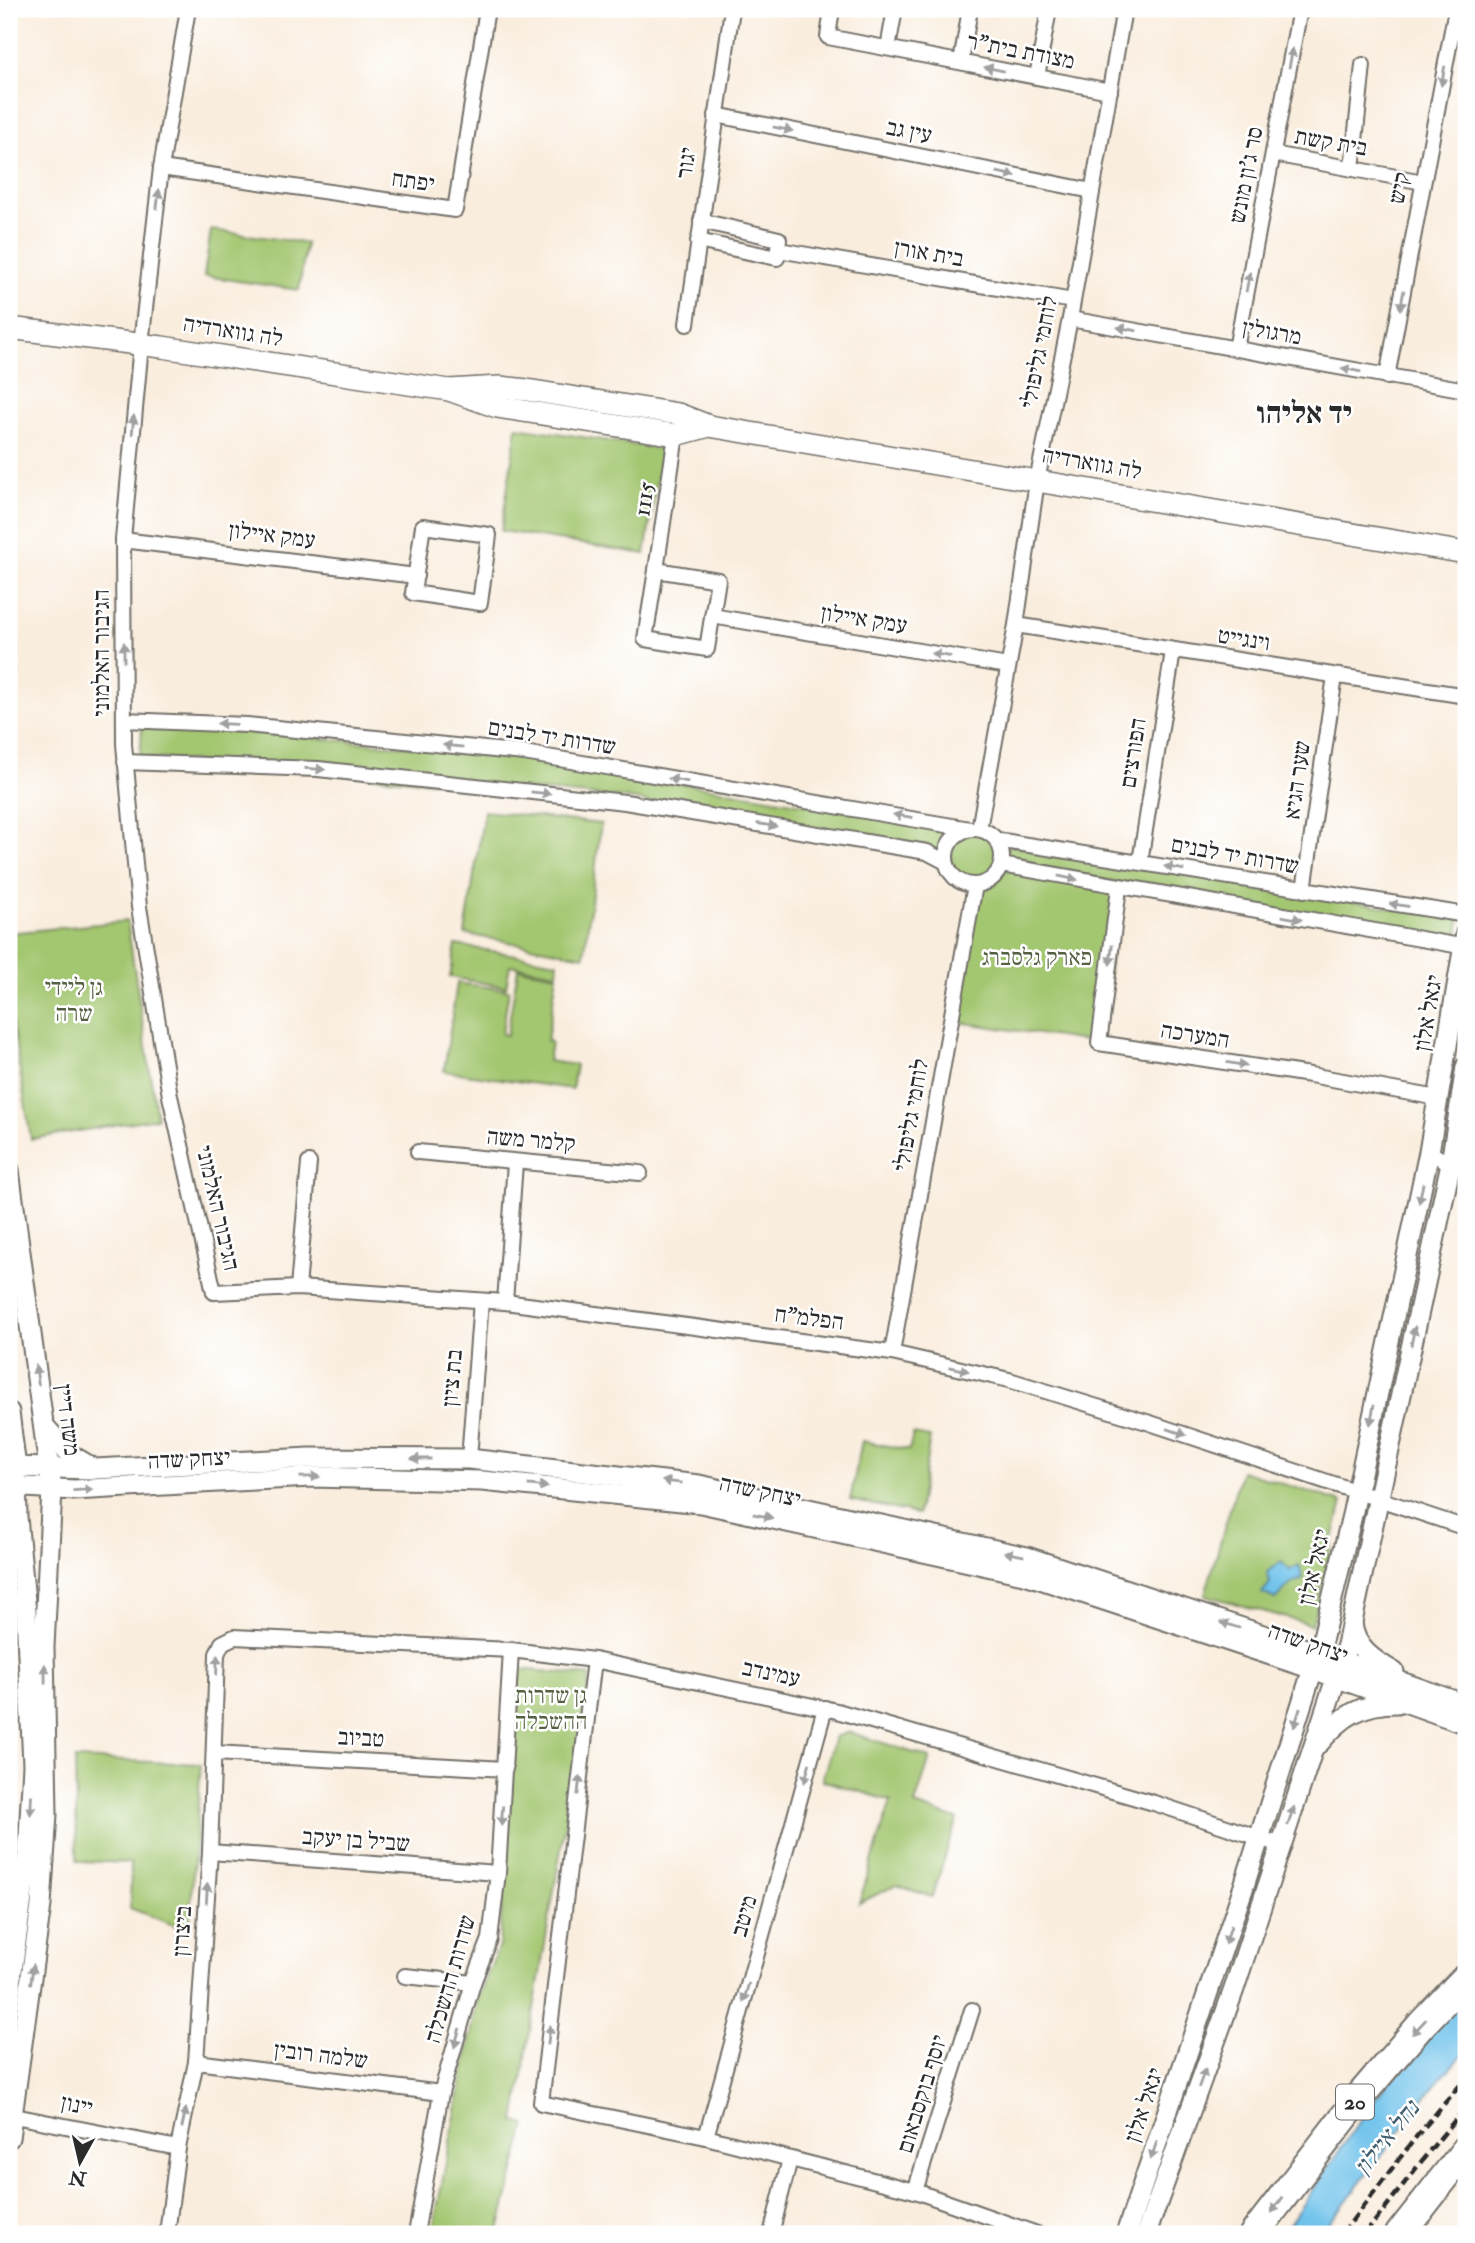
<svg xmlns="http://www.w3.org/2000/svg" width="1475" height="2243" font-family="'IM FELL Double Pica','Frank Ruhl Libre',serif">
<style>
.green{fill:#a3c670;stroke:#67784e;stroke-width:2}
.water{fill:#6fc2eb;stroke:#4d768b;stroke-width:2}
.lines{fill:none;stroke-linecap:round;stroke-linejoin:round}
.minor-casing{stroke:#736f69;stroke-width:18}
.tertiary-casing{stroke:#736f69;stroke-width:23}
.secondary-casing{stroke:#736f69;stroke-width:24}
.motorway-casing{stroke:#736f69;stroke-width:32}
.minor{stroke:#fff;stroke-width:14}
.tertiary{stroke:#fff;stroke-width:19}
.secondary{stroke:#fff;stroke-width:21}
.motorway{stroke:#fff;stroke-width:28}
.rail{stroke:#2b2b2b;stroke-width:4.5;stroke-dasharray:10 5;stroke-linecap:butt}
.oneway{fill:#a0a0a0}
.labels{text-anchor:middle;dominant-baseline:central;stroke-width:5;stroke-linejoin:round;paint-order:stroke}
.shield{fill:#fff;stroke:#6b6b6b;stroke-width:2}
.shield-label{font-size:21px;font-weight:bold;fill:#2b2b2b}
.street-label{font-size:23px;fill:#2b2b2b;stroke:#fff}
.park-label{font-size:23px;fill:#556143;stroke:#fff}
.water-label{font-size:24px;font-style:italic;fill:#43606e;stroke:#fff}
.district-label{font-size:30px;font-weight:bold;fill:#2b2b2b;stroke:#fff}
</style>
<rect width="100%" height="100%" fill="#fff"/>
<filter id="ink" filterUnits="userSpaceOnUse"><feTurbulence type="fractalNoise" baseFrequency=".0143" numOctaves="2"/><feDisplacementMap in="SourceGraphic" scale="14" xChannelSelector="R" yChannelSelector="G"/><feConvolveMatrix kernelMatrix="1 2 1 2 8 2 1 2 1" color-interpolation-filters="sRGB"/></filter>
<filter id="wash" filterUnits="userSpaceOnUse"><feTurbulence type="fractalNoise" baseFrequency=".00686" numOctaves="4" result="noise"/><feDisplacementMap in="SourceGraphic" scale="28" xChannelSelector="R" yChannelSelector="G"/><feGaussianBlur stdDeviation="1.57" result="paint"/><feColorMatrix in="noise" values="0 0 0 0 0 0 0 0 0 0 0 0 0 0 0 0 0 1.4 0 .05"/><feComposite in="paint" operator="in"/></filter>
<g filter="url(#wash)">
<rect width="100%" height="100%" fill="#f9eddd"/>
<g class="green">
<path d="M211,230L306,243L299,290L204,276Z"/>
<path d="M517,427L662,449L645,554L501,531Z"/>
<path d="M142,726L238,731L522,757L956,829L941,855L624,798L140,757Z"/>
<path d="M484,811L601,824L584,956L465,934Z"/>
<circle cx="975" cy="857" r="24"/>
<path d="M1007,845L1460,919L1457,942L1005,863Z"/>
<path d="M1000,868L1119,892L1099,1043L951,1021L975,886L992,881Z"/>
<path d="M127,921L157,1118L31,1139L9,1004V933Z"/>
<path d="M456,945L558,962L557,973L510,965L506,987L450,977Z"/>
<path d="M518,968L557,975L547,1041L551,1042L548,1061L576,1065L572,1089L444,1071L457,983L509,990L502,1034L507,1035Z"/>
<path d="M913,1434L930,1437L918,1514L850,1500L862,1441L909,1450Z"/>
<path d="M1241,1471L1342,1502L1312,1625L1205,1595Z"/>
<path d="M520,1669L590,1676L515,2122L526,2125L498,2234H432L478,1998L499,1946Z"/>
<path d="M849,1732L930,1758L915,1805L957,1819L932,1897L896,1885L859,1903L891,1801L822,1780L835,1737Z"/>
<path d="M75,1759L201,1764L189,1931L130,1908L131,1863L77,1861Z"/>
</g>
<g class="water">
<path d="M1281,1562L1290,1570L1299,1565L1303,1579L1291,1583L1275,1599L1262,1593L1270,1583L1267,1572Z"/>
<path d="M1466,1996V2051L1438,2081L1321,2234H1282L1377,2096L1447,2014Z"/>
</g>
</g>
<g filter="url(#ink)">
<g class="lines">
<defs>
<g id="minor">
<path d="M188,9L161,168L141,344L123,540L124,744L139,907L170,1096L214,1292L298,1288L505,1302L892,1353L1009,1380L1150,1423L1466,1528"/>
<path d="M832,9L828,37L1110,91"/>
<path d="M888,48L895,9"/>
<path d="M961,62L970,9"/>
<path d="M1037,77L1049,9"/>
<path d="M716,115L1092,191"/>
<path d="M1273,154L1423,182"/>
<path d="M161,168L455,210L487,9"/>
<path d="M1352,169L1363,65"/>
<path d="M698,241L777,258L779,239L701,221"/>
<path d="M779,250L1073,301"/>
<path d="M1070,319L1466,390"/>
<path d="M687,324L732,9"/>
<path d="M1236,349L1300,9"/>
<path d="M1387,377L1456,9"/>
<path d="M423,526L489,535L480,603L413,593Z"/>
<path d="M123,540L416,576"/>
<path d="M656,570L718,580L707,649L645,639Z"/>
<path d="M656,570L676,435"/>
<path d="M712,616L1008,666"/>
<path d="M1016,625L1466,696"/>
<path d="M124,720L247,725L524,753L970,829"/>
<path d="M125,762L318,769L625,802L927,852L946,862"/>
<circle cx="974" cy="857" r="28"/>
<path d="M979,829L1016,625L1037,481L1070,319L1124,9"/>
<path d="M997,840L1466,915"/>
<path d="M1140,862L1173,651"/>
<path d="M1001,865L1466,947"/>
<path d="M1119,888L1099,1043L1310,1075L1438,1098"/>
<path d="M1304,890L1335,676"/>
<path d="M418,1152L640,1173"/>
<path d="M1429,1152L1447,1162L1466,1165"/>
<path d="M298,1288L309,1163"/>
<path d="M505,1302L515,1163"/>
<path d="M892,1353L975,885"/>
<path d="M469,1459L481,1301"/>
<path d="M594,1660L541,2103L706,2137L915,2191L1037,2234"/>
<path d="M214,1753L505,1769"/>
<path d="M210,1852L498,1873"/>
<path d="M405,1976L473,1983"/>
<path d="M196,2062L441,2093"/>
<path d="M9,2115L178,2148"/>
<path d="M706,2137L825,1708"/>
<path d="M915,2191L972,2010"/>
<path d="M167,2234L178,2148L196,2062L210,1852L217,1654L222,1643L234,1637L511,1650L594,1660L837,1711L1154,1803L1281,1845"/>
<path d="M416,2234L441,2093L473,1983L490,1939L498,1873L511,1650"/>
<path d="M771,2234L790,2159"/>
</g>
<g id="tertiary">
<path d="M9,1170L52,1490L44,1647L47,1814L41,1905L9,2138"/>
<path d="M9,1412L16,1468L17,1517L26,1612L33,1765L28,1854L9,1992"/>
<path d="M46,1428L69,1454L91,1467"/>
<path d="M9,1467L95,1469L310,1458L469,1459L699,1485L1027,1557L1342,1661L1466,1705"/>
<path d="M9,1486L74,1490L311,1477L482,1481L701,1503L1028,1575L1313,1669L1466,1724"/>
<path d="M1352,1623C1354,1648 1374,1661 1394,1672"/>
<path d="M1319,1743C1342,1716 1361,1703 1397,1703"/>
<path d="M1126,2234L1244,1886L1323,1637L1353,1511L1429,1152L1466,933"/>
<path d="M1146,2234L1234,1989L1347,1645L1451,1163L1466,1067"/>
</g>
<g id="secondary">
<path d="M9,328L162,347L449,390L497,407L676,435L709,426"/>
<path d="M449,390L500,387L527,390L678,414L709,426L1466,553"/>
</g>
<g id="motorway">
<path d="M1254,2234L1362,2094L1421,2025L1466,1978"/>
<path d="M1400,2234L1466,2150"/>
</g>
</defs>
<use href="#minor" class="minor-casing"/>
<use href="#tertiary" class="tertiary-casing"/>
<use href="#secondary" class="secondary-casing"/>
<use href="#motorway" class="motorway-casing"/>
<use href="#minor" class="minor"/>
<use href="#tertiary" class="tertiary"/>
<use href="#secondary" class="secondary"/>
<use href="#motorway" class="motorway"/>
<g class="rail">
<path d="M1342,2234L1416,2137L1466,2078"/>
<path d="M1365,2234L1431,2149L1466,2107"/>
</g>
</g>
<defs><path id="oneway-solid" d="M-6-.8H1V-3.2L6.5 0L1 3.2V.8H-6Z" transform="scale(1.75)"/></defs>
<g class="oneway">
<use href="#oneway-solid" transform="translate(1291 58) rotate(-79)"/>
<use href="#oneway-solid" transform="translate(994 69) rotate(-169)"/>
<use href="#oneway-solid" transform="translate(1443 76) rotate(100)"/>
<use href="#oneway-solid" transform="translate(783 129) rotate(11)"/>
<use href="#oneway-solid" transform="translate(1006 174) rotate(11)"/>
<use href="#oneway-solid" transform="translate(158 199) rotate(-83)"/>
<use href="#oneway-solid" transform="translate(1248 282) rotate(-79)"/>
<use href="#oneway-solid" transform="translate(1402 300) rotate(101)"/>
<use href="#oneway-solid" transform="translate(1127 329) rotate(-170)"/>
<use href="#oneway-solid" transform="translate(1351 370) rotate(-170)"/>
<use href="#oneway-solid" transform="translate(133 425) rotate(-85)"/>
<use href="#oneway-solid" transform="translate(124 652) rotate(-90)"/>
<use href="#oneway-solid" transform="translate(941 655) rotate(-171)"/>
<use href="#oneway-solid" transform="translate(227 724) rotate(-178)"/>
<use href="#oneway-solid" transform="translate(453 746) rotate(-174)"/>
<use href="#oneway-solid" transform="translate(315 769) rotate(4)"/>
<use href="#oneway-solid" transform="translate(678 780) rotate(-170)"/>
<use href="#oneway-solid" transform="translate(541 793) rotate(6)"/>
<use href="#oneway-solid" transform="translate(903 816) rotate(-171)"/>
<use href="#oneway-solid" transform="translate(767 825) rotate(9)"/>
<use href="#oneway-solid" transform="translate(1174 868) rotate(-170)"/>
<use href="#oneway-solid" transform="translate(1068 878) rotate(11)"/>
<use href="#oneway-solid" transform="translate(1399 905) rotate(-171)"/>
<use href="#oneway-solid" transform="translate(1292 918) rotate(10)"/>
<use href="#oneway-solid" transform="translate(1111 955) rotate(97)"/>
<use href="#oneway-solid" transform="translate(1237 1064) rotate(9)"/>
<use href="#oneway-solid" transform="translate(1421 1193) rotate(102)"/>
<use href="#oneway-solid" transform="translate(1413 1336) rotate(-78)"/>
<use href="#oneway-solid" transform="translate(959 1369) rotate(13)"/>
<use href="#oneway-solid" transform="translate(37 1375) rotate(-98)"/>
<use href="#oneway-solid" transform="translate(1372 1415) rotate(101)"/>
<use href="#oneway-solid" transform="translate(1177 1432) rotate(19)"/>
<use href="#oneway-solid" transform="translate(421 1459) rotate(-180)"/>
<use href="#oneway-solid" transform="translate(310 1477) rotate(-1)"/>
<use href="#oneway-solid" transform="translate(672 1482) rotate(-174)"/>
<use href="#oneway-solid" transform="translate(538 1486) rotate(6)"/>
<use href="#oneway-solid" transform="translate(83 1490) rotate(-3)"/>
<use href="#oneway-solid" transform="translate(763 1516) rotate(12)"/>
<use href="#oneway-solid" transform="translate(1014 1554) rotate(-168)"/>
<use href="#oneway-solid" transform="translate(1230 1625) rotate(-162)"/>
<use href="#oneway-solid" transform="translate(217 1665) rotate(-87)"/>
<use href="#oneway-solid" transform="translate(45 1674) rotate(-91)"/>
<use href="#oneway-solid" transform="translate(1297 1718) rotate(108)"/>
<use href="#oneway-solid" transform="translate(807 1773) rotate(105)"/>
<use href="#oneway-solid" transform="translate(579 1785) rotate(-83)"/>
<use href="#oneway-solid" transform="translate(31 1805) rotate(93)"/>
<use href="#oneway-solid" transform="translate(502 1816) rotate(94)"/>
<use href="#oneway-solid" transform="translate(1291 1816) rotate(-71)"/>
<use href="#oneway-solid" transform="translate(207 1893) rotate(-86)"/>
<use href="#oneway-solid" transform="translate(1228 1935) rotate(109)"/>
<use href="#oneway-solid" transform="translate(32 1974) rotate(-82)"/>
<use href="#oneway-solid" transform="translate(746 1993) rotate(106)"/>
<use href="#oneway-solid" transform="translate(1419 2027) rotate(133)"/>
<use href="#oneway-solid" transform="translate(549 2035) rotate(-83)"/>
<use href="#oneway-solid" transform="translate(457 2038) rotate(106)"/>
<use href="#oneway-solid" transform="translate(1202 2078) rotate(-70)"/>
<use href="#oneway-solid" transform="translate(184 2118) rotate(-78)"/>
<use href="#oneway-solid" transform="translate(1154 2150) rotate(109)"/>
<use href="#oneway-solid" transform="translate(1277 2205) rotate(127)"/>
</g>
</g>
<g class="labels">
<rect class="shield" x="1336" y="2084.5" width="38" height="35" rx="5"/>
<g class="shield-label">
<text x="1355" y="2102">20</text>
</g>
<g class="street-label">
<text transform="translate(1021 51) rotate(11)">מצודת בית"ר</text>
<text transform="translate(909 131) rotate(11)">עין גב</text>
<text transform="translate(1331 142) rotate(10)">בית קשת</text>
<text transform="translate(686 163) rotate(-82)">יגור</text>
<text transform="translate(1246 175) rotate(-79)">סר ג'ון מונש</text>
<text transform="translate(413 181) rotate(8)">יפתח</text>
<text transform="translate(1399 188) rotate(-79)">קיש</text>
<text transform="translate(929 253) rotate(10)">בית אורן</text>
<text transform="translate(233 331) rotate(9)">לה גווארדיה</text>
<text transform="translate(1272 332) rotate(10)">מרגולין</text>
<text transform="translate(1039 352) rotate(-79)">לוחמי גליפולי</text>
<text transform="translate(1092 463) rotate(10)">לה גווארדיה</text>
<text transform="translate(644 499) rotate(-82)">1115</text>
<text transform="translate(272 535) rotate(7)">עמק איילון</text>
<text transform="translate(864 619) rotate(9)">עמק איילון</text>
<text transform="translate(1244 639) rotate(9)">וינגייט</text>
<text transform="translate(101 653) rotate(-90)">הגיבור האלמוני</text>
<text transform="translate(552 737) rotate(9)">שדרות יד לבנים</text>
<text transform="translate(1133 753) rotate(-81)">הפורצים</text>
<text transform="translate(1297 780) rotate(-82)">שער הגיא</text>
<text transform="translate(1235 855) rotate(10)">שדרות יד לבנים</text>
<text transform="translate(1428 1013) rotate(-80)">יגאל אלון</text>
<text transform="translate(1195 1035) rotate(9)">המערכה</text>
<text transform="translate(911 1115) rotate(-80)">לוחמי גליפולי</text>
<text transform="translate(531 1140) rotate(5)">קלמר משה</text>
<text transform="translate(218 1208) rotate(77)">הגיבור האלמוני</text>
<text transform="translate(809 1318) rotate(7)">הפלמ"ח</text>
<text transform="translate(452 1378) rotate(-85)">בת ציון</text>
<text transform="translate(68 1420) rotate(83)">משה דיין</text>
<text transform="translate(189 1459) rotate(-3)">יצחק שדה</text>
<text transform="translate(760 1491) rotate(12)">יצחק שדה</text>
<text transform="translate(1314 1567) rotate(-77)">יגאל אלון</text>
<text transform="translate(1308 1643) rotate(19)">יצחק שדה</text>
<text transform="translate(771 1673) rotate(12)">עמינדב</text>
<text transform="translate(361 1738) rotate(3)">טביוב</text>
<text transform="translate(356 1840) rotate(4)">שביל בן יעקב</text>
<text transform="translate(744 1916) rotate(-74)">מיטב</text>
<text transform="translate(182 1931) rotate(-86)">ביצרון</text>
<text transform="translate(450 1979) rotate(-74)">שדרות ההשכלה</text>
<text transform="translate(321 2055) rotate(7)">שלמה רובין</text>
<text transform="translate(922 2094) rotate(-73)">יוסף בוקסבאום</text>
<text transform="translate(77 2105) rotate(12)">יינון</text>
<text transform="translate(1144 2105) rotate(-71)">יגאל אלון</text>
</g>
<g class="park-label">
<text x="1037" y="957">פארק גלסברג</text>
<text x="74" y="987">גן ליידי<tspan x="74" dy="26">שרה</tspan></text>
<text x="551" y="1695">גן שדרות<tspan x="551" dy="26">ההשכלה</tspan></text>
</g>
<g class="water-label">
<text transform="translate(1387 2138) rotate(-51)">נחל איילון</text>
</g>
<g class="district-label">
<text x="1304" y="413">יד אליהו</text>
</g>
</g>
<rect width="1475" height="2243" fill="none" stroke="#fff" stroke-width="35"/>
<g transform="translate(80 2162) rotate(188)" stroke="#ffffff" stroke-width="5" paint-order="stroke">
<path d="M0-5L12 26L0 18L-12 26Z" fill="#2b2b2b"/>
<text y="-10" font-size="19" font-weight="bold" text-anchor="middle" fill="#2b2b2b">N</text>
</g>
</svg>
